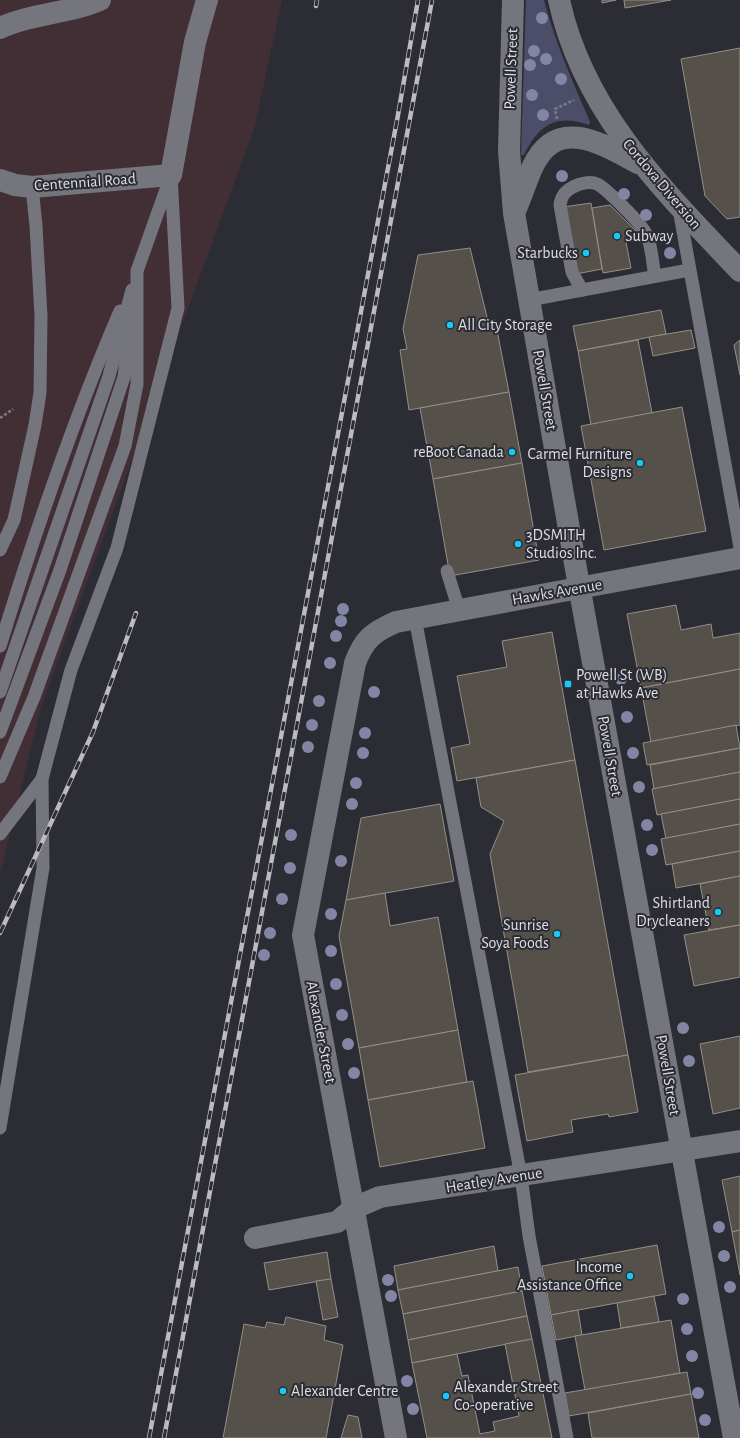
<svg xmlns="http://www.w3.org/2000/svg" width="740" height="1438" font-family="'Alegreya Sans',sans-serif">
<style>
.industrial{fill:#422f36}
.green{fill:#4c4e69}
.building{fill:#56504a;stroke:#958e88}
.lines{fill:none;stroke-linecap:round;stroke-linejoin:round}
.path{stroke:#7c7d83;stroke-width:2.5;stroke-dasharray:3 2;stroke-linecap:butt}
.lane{stroke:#74757d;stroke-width:13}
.street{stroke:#74757d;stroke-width:22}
.secondary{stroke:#74757d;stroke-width:22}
.rail-casing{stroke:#bbbbc1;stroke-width:4.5}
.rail{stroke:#2c2d34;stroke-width:3;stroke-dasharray:9;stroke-linecap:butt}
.tree{fill:#8285a3}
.poi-dot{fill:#15cafb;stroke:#2c2d34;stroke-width:1.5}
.labels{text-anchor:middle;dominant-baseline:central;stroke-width:4;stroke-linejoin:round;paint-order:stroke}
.street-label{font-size:16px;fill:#dedee3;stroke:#2c2d34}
.poi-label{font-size:16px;fill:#dedee3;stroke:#2c2d34;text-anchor:start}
</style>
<rect width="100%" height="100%" fill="#2c2d34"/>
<path class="industrial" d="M0,0H282L254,129L41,707L0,875Z"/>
<path class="green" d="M526,0H544C555,43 573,82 590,122L589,125C557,113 538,125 524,155H521Z"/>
<g class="building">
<path d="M602,0H616L602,3Z"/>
<path d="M624,0H671L625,8Z"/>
<path d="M740,48V217L727,219L705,196L681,59Z"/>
<path d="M591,203L602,269L576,274L563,207Z"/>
<path d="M610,205L636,231L637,240L626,242L631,268L603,273L592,208Z"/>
<path d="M470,248L488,321L495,320L509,392L409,410L400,350L407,349L403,329L418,255Z"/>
<path d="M661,310L666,334L578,351L573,326Z"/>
<path d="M691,330L695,348L653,356L649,337Z"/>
<path d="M638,340L652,413L591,425L578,351Z"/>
<path d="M740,340V375L734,345Z"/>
<path d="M509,392L522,463L433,479L420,408Z"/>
<path d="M682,407L706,531L604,550L581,426Z"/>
<path d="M522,463L539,560L450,576L433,479Z"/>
<path d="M676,605L681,630L711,624L713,638L740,633V669L641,688L627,614Z"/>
<path d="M552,632L575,760L457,781L451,748L470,744L457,676L507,667L502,641Z"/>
<path d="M740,669V725L651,742L641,688Z"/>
<path d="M736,725L740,748L647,765L643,743Z"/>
<path d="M740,748V772L654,789L650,765Z"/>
<path d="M575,760L628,1055L528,1072L490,854L504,821L481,807L476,778Z"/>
<path d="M740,772V799L657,815L652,789Z"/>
<path d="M740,799V824L666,839L661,814Z"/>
<path d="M440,804L454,881L346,900L361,818Z"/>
<path d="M740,824V851L666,865L661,839Z"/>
<path d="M740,851V876L676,888L672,864Z"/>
<path d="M740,876V925L709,930L700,884Z"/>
<path d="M385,893L390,926L438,917L458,1030L359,1048L339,936L346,900Z"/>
<path d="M740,925V977L694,986L684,935Z"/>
<path d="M458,1030L467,1082L368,1100L359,1048Z"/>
<path d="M740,1036V1108L713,1114L700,1044Z"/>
<path d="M628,1055L638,1112L609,1117L608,1114L571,1120L573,1132L527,1141L515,1075Z"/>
<path d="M473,1081L485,1148L380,1167L368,1100Z"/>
<path d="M740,1176V1230L732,1232L722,1180Z"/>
<path d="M740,1230V1275L732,1232Z"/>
<path d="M657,1245L666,1294L551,1315L542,1266Z"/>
<path d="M494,1246L498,1271L398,1290L394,1266Z"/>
<path d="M327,1252L331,1279L269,1290L264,1263Z"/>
<path d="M518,1267L522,1291L403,1314L398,1290Z"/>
<path d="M331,1279L338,1317L323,1320L316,1281Z"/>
<path d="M522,1291L527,1316L408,1340L403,1314Z"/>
<path d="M654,1296L659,1322L621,1328L617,1303Z"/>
<path d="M578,1310L582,1335L556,1340L551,1315Z"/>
<path d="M527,1316L532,1339L412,1363L408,1340Z"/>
<path d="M286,1317L326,1326L324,1340L343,1345L326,1438H223L244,1324L265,1328L267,1322L284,1325Z"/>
<path d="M671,1320L680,1373L585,1390L575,1336Z"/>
<path d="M532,1339L552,1438H427L412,1363L457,1354L462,1376L468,1375L480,1434L495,1431L493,1422L519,1416L505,1344Z"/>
<path d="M687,1372L691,1394L569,1416L565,1393Z"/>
<path d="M691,1394L699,1438H592L588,1413Z"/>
<path d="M348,1415L358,1417L362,1438H341Z"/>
</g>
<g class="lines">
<g class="path">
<path d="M557,119L555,109L574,100"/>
<path d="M0,418L13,409"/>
</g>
<g class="lane">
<path d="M679,209L740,547"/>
<path d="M582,290L572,272L560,205C561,196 565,191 573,187C580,183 591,181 597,184C606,188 637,220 643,229C652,241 652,262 655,276"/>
<path d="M529,300L689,270"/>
<path d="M0,550L14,520L35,425L40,393L41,316L36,226L32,187"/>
<path d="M447,571L459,610"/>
<path d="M415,618L521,1176L529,1236L567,1438"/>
<path d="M0,646C35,532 73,420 120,311"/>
<path d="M0,692L109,376L132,290"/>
<path d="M0,732L60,570L124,377L130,326"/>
<path d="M0,777L34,697L125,446L137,384V271L169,181"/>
<path d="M0,834L42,779"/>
<path d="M0,1128L43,868L42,779L71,670L117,548L178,308L171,175"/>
</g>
<g class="street">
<path d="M0,28C32,13 68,14 100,0"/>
<path d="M0,180L15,185L32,187L171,175L195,42L207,0"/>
<path d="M255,1238L337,1222L354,1208L380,1197L740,1141"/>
<path d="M396,1438L303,935L355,663C364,639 373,632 396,622L740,558"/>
</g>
<g class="secondary">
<path d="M513,0L509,151L514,213L576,569L734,1438"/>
<path d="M559,0C583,112 664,191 740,271"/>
<path d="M515,211C521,197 526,182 532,168C556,115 601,143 638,163"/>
</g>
<defs>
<g id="rail">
<path d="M316,6L317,0"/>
<path d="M0,933L93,732L136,613"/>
<path d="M149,1438L398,115L418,0"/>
<path d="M164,1438L432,0"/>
</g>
</defs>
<use href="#rail" class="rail-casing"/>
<use href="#rail" class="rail"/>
</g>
<g class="tree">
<circle cx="542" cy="18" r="6"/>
<circle cx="534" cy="51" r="6"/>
<circle cx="546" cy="59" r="6"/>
<circle cx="530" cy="65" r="6"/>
<circle cx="561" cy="79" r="6"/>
<circle cx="532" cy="95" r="6"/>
<circle cx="543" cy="115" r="6"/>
<circle cx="562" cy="176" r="6"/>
<circle cx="624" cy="194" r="6"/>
<circle cx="646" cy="215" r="6"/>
<circle cx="670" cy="253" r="6"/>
<circle cx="343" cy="609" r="6"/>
<circle cx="341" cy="621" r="6"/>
<circle cx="336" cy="636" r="6"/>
<circle cx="330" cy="663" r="6"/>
<circle cx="621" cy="679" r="6"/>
<circle cx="374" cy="692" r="6"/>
<circle cx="319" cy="701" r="6"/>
<circle cx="627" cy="717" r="6"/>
<circle cx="312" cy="725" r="6"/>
<circle cx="365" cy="733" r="6"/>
<circle cx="308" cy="747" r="6"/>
<circle cx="363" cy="753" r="6"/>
<circle cx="633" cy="753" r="6"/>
<circle cx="356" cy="783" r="6"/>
<circle cx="639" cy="787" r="6"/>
<circle cx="352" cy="804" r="6"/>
<circle cx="647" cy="825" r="6"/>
<circle cx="291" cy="835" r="6"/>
<circle cx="652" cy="850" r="6"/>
<circle cx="341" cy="861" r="6"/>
<circle cx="290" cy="868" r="6"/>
<circle cx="282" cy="899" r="6"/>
<circle cx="331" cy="914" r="6"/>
<circle cx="270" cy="933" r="6"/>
<circle cx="331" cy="951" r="6"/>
<circle cx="264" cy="955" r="6"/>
<circle cx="336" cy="984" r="6"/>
<circle cx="342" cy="1015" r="6"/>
<circle cx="683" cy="1028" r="6"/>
<circle cx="348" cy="1044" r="6"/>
<circle cx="689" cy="1061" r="6"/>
<circle cx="354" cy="1073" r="6"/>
<circle cx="719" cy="1227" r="6"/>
<circle cx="724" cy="1256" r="6"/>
<circle cx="388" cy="1280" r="6"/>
<circle cx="730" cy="1287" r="6"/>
<circle cx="391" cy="1296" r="6"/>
<circle cx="683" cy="1299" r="6"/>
<circle cx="687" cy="1329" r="6"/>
<circle cx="692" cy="1356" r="6"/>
<circle cx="407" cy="1381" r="6"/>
<circle cx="698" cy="1393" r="6"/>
<circle cx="413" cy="1409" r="6"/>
<circle cx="705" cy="1420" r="6"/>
</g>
<g class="poi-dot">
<circle cx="617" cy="236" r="4"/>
<circle cx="586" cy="253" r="4"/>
<circle cx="450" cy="325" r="4"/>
<circle cx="512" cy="452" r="4"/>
<circle cx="640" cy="463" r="4"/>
<circle cx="518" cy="544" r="4"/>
<rect x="564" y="680" width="8" height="8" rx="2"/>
<circle cx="718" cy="912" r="4"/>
<circle cx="557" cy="934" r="4"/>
<circle cx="630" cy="1276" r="4"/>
<circle cx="283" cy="1391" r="4"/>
<circle cx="446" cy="1396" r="4"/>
</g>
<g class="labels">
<g class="street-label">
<text transform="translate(511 69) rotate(-88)">Powell Street</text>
<text transform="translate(85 182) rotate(-4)">Centennial Road</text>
<text transform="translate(662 184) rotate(50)">Cordova Diversion</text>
<text transform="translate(545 390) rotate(80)">Powell Street</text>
<text transform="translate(557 592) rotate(-10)">Hawks Avenue</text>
<text transform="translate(610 756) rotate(80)">Powell Street</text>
<text transform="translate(321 1032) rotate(79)">Alexander Street</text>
<text transform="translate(668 1075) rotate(80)">Powell Street</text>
<text transform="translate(494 1180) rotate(-9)">Heatley Avenue</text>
</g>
<g class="poi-label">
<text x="625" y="236">Subway</text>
<text x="578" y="253" text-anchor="end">Starbucks</text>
<text x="458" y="325">All City Storage</text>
<text x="504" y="452" text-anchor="end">reBoot Canada</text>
<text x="632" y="454" text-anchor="end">Carmel Furniture<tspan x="632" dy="18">Designs</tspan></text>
<text x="526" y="535">3DSMITH<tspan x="526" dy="18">Studios Inc.</tspan></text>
<text x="576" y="675">Powell St (WB)<tspan x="576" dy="18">at Hawks Ave</tspan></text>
<text x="710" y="903" text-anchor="end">Shirtland<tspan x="710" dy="18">Drycleaners</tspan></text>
<text x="549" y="925" text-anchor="end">Sunrise<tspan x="549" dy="18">Soya Foods</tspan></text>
<text x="622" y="1267" text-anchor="end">Income<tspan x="622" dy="18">Assistance Office</tspan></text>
<text x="454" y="1387">Alexander Street<tspan x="454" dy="18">Co-operative</tspan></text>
<text x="291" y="1391">Alexander Centre</text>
</g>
</g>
</svg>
